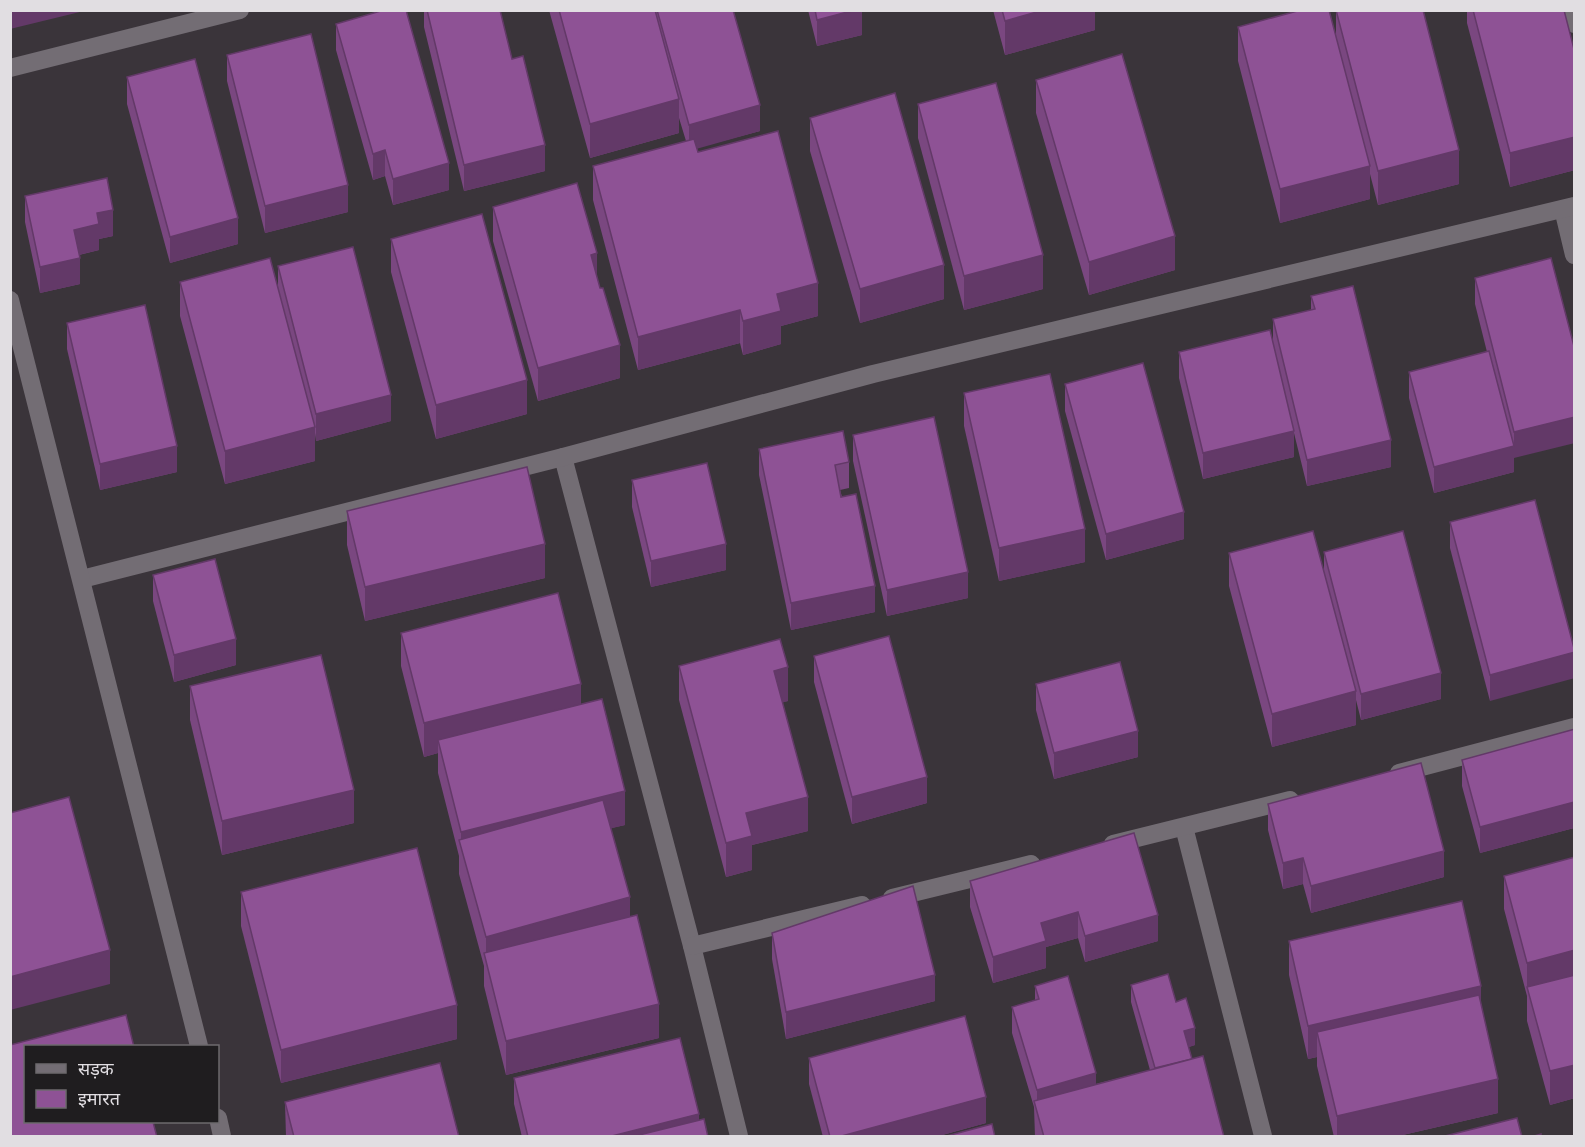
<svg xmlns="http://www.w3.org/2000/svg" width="1585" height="1147" font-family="'Roboto Serif','Noto Sans Devanagari',serif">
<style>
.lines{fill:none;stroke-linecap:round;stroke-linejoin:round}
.service{stroke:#736d74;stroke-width:18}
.minor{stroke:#736d74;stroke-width:18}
.wall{fill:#7a4780}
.shaded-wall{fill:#633968}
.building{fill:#8e5295;stroke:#633968;stroke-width:1.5}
</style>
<rect width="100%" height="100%" fill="#3a343a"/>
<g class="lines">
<g class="service">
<path d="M1571,10L1574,24"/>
<path d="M10,68L240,10"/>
<path d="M1563,209L1574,255"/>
<path d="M563,457L692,946L739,1136"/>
<path d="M82,579L563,457L873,374L1574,206"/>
<path d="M1399,773L1574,727"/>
<path d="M1184,827L1263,1136"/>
<path d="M1113,844L1290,800"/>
<path d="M892,898L1031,864"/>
<path d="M692,946L862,905"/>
</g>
<g class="minor">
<path d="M10,300L199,1046"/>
<path d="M218,1118L222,1136"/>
</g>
</g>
<g class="wall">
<path d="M424,10H500L512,59L545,171L464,191L424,27Z"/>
<path d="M549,10H733L760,131L696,148L698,152L818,316L781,326V344L743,355L740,343L638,370L593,200V166L686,141L679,118V133L590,158Z"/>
<path d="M808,10H862V35L817,46Z"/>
<path d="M993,10H1095V30L1005,55Z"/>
<path d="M1336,10H1423L1459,184L1378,205L1370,174V199L1280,223L1238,61V27L1336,36Z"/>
<path d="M1467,10H1564L1575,53V170L1510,187L1467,23Z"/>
<path d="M336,24L449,190L393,205L385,176L373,180L336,50Z"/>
<path d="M227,55L348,212L265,233L227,81Z"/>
<path d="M127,77L238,244L170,263L127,104Z"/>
<path d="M1036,80L1175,270L1089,295L1036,113Z"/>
<path d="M918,104L1043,289L964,310L918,138Z"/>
<path d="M810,118L944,299L860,323L810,151Z"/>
<path d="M25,196L113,236L99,239V250L79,255L80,284L40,293L25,222Z"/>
<path d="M493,207L597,278L620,378L538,401L493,241Z"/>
<path d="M391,239L527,414L436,439L391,272Z"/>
<path d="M1551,258L1514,458V472L1434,493L1409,398V372L1487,352L1475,304V278Z"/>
<path d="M278,266L391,421L316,441L315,433V461L225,484L180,316V282L278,290Z"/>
<path d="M1311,296L1391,467L1307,486L1294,433V457L1203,479L1179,378V352L1273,343V319L1311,310Z"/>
<path d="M67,323L177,472L100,490L67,349Z"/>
<path d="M1065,384L1184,539L1106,560L1065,411Z"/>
<path d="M964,393L1085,562L999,581L964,426Z"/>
<path d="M853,435L968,598L887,616L853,461Z"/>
<path d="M759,449L849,462V488L840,490L875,612L791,630L759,475Z"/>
<path d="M632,480L726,570L651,587L632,507Z"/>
<path d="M1535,500L1490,701L1450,548V522Z"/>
<path d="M347,511L545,578L365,621L347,545Z"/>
<path d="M1324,552L1441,699L1361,720L1356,700V725L1272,747L1229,586V553L1324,572Z"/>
<path d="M153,575L236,665L174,682L153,601Z"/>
<path d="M401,633L581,704L625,825L611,828L630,917L659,1038L506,1075L484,986V966L459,874V856L438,773V753L424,757L401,666Z"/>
<path d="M814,656L927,803L852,824L814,682Z"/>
<path d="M679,666L788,701L782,702L808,831L752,845V870L726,877L679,700Z"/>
<path d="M1036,684L1138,757L1054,779L1036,710Z"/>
<path d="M190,686L354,823L222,855L190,720Z"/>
<path d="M1575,729V829L1574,828L1480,853L1462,786V760Z"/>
<path d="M1268,804L1444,877L1311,913L1303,884L1283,889L1268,830Z"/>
<path d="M1134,833L1158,941L1085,962L1078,938L1046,947V968L993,983L970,907V881Z"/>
<path d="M1575,857V1098L1550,1105L1527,1021V996L1504,909V876Z"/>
<path d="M241,892L457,1039L281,1083L241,926Z"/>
<path d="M772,933L935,1001L786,1039L772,959Z"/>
<path d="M1289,941L1481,1003L1498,1113L1394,1137H1334L1317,1066V1057L1308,1059L1289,975Z"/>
<path d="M1131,985L1176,1002L1195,1045L1188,1047L1192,1059L1224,1137H1035L1034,1107L1012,1033V1007L1035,1000V986L1096,1084L1150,1070L1131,1002Z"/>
<path d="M809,1058L986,1123L935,1137H823L809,1084Z"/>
<path d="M514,1078L699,1120L708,1137H522L514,1104Z"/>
<path d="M285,1102L459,1137H286Z"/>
</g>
<g class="shaded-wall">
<path d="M10,10H88L10,29Z"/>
<path d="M855,10H862V35L817,46V20Z"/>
<path d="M1044,10H1095V30L1005,55V21Z"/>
<path d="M679,99V133L590,158V124Z"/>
<path d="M760,105V131L689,151V125Z"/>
<path d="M1575,137V170L1510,187V153Z"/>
<path d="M545,145V171L464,191V165Z"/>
<path d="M385,150V176L373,180V154Z"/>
<path d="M1459,150V184L1378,205V171Z"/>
<path d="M449,163V190L393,205V179Z"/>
<path d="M1370,166V199L1280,223V189Z"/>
<path d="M348,185V212L265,233V206Z"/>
<path d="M113,210V236L99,239V250L74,256V230L97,213Z"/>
<path d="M238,218V244L170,263V237Z"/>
<path d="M1175,236V270L1089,295V262Z"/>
<path d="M597,253V287L591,255Z"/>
<path d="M1043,255V289L964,310V276Z"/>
<path d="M80,258V284L40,293V267Z"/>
<path d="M944,265V299L860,323V289Z"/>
<path d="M818,283V316L781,326V344L743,355V321L777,294Z"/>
<path d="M740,310V343L638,370V337Z"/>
<path d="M620,345V378L538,401V368Z"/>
<path d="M527,380V414L436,439V405Z"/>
<path d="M391,395V421L316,441V414Z"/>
<path d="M1575,417V443L1514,458V432Z"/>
<path d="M315,427V461L225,484V451Z"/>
<path d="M1294,431V457L1203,479V453Z"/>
<path d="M1391,440V467L1307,486V460Z"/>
<path d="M177,446V472L100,490V464Z"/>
<path d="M1514,446V472L1434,493V467Z"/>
<path d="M1184,512V539L1106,560V534Z"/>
<path d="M1085,529V562L999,581V548Z"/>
<path d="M545,544V578L365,621V587Z"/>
<path d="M726,544V570L651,587V561Z"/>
<path d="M968,572V598L887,616V590Z"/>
<path d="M875,586V612L791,630V603Z"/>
<path d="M236,639V665L174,682V655Z"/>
<path d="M1575,652V678L1490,701V675Z"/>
<path d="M788,667V701L774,705V671Z"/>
<path d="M1441,673V699L1361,720V694Z"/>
<path d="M581,684V717L438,740V753L424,757V723Z"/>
<path d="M1356,691V725L1272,747V714Z"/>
<path d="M1138,731V757L1054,779V753Z"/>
<path d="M927,777V803L852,824V797Z"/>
<path d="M354,790V823L222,855V821Z"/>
<path d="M625,791V825L466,864L461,848V832Z"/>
<path d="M808,797V831L752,845V870L726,877V843L746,813Z"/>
<path d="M1574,802V828L1480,853V827Z"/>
<path d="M1444,851V877L1311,913V886Z"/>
<path d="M1303,858V884L1283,889V863Z"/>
<path d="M630,897V931L486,958V937Z"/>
<path d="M1078,912V938L1046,947V968L993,983V957L1041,923Z"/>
<path d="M1158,915V941L1085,962V936Z"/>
<path d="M110,950V984L10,1010V977Z"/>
<path d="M1575,950V984L1527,987V996V963Z"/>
<path d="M935,975V1001L786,1039V1012Z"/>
<path d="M1481,986V1019L1317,1032V1057L1308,1059V1026Z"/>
<path d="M659,1004V1038L506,1075V1041Z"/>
<path d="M457,1005V1039L281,1083V1050Z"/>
<path d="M1195,1028V1045L1184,1049V1031Z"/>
<path d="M1575,1065V1098L1550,1105V1071Z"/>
<path d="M1096,1073V1099L1037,1112V1090Z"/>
<path d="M1498,1079V1113L1394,1137H1337V1116Z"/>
<path d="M986,1097V1123L935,1137H838Z"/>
<path d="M699,1114V1137H608Z"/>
</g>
<g class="building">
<path d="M384,10H406L449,163L393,179L385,150L373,154L336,24Z"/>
<path d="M427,10H500L512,59L523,56L545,145L464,165Z"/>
<path d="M559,10H655L679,99L590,124Z"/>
<path d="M657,10H733L760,105L689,125Z"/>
<path d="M815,10H855L817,20Z"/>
<path d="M1002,10H1044L1005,21Z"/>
<path d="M1301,10H1329L1370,166L1280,189L1238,27Z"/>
<path d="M1336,10H1423L1459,150L1378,171Z"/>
<path d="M1473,10H1564L1575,53V137L1510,153Z"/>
<path d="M311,34L348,185L265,206L227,55Z"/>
<path d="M1122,54L1175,236L1089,262L1036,80Z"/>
<path d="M195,59L238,218L170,237L127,77Z"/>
<path d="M996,83L1043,255L964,276L918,104Z"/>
<path d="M895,93L944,265L860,289L810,118Z"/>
<path d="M778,131L818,283L777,294L781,311L743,321L740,310L638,337L593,166L694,139L698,152Z"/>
<path d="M107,178L113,210L97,213L99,224L74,230L80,258L40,267L25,196Z"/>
<path d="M577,183L597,253L591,255L600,288H603L620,345L538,368L493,207Z"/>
<path d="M482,214L527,380L436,405L391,239Z"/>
<path d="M353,247L391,395L316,414L278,266Z"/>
<path d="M270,258L315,427L225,451L180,282Z"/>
<path d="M1551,258L1575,350V417L1514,432L1475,278Z"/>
<path d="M1353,286L1391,440L1307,460L1273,319L1315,309L1311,296Z"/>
<path d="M145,305L177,446L100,464L67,323Z"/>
<path d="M1270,330L1294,431L1203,453L1179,352Z"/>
<path d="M1489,351L1514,446L1434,467L1409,372Z"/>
<path d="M1143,363L1184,512L1106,534L1065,384Z"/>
<path d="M1050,374L1085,529L999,548L964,393Z"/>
<path d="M934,417L968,572L887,590L853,435Z"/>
<path d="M843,431L849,462L835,465L841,497L856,494L875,586L791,603L759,449Z"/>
<path d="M707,463L726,544L651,561L632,480Z"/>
<path d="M527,467L545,544L365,587L347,511Z"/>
<path d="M1535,500L1575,652L1490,675L1450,522Z"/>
<path d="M1313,531L1356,691L1272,714L1229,553Z"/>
<path d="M1403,531L1441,673L1361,694L1324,552Z"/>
<path d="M215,559L236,639L174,655L153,575Z"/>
<path d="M558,593L581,684L424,723L401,633Z"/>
<path d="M889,636L927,777L852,797L814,656Z"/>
<path d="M780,639L788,667L774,671L808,797L746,813L752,836L726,843L679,666Z"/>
<path d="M321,655L354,790L222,821L190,686Z"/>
<path d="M1120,662L1138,731L1054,753L1036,684Z"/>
<path d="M602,699L625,791L461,832L438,740Z"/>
<path d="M1575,729V803L1574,802L1480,827L1462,760Z"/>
<path d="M1421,763L1444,851L1311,886L1303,858L1283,863L1268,804Z"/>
<path d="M69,797L110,950L10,977V813Z"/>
<path d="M603,800L630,897L486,937L459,840Z"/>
<path d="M1134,833L1158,915L1085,936L1078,912L1041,923L1046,941L993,957L970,881Z"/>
<path d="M417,848L457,1005L281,1050L241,892Z"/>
<path d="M1575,857V950L1527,963L1504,876Z"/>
<path d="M913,886L935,975L786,1012L772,933Z"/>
<path d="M1462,901L1481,986L1308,1026L1289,941Z"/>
<path d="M637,915L659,1004L506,1041L484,953Z"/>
<path d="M1168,974L1176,1002L1186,998L1195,1028L1184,1031L1192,1059L1155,1068L1131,985Z"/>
<path d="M1575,975V1065L1550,1071L1527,987Z"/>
<path d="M1068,976L1096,1073L1037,1090L1012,1007L1039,999L1035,986Z"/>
<path d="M1479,995L1498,1079L1337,1116L1317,1032Z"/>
<path d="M126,1015L134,1047H26V1122H153L157,1137H10V1045Z"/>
<path d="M965,1016L986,1097L838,1137H830L809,1058Z"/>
<path d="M680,1038L699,1114L608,1137H528L514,1078Z"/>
<path d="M1203,1056L1224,1137H1044L1034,1101Z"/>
<path d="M440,1063L459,1137H294L285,1102Z"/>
<path d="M1517,1118L1522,1137H1441Z"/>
<path d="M704,1119L708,1137H631Z"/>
<path d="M992,1124L995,1137H943Z"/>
<path d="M1541,1134V1137H1531Z"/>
</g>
<rect width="1585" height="1147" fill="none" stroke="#e1dee2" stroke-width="24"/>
<rect x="24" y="1045" width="195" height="78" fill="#1f1d1f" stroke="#6d6a6d" stroke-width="1.5"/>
<rect x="36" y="1064" width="30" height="9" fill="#736d74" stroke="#6d6a6d" stroke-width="1.5"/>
<text x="78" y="1075" font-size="18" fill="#e1dee2">सड़क</text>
<rect x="36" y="1090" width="30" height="18" fill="#8e5295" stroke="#6d6a6d" stroke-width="1.5"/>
<text x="78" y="1105" font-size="18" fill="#e1dee2">इमारत</text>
</svg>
